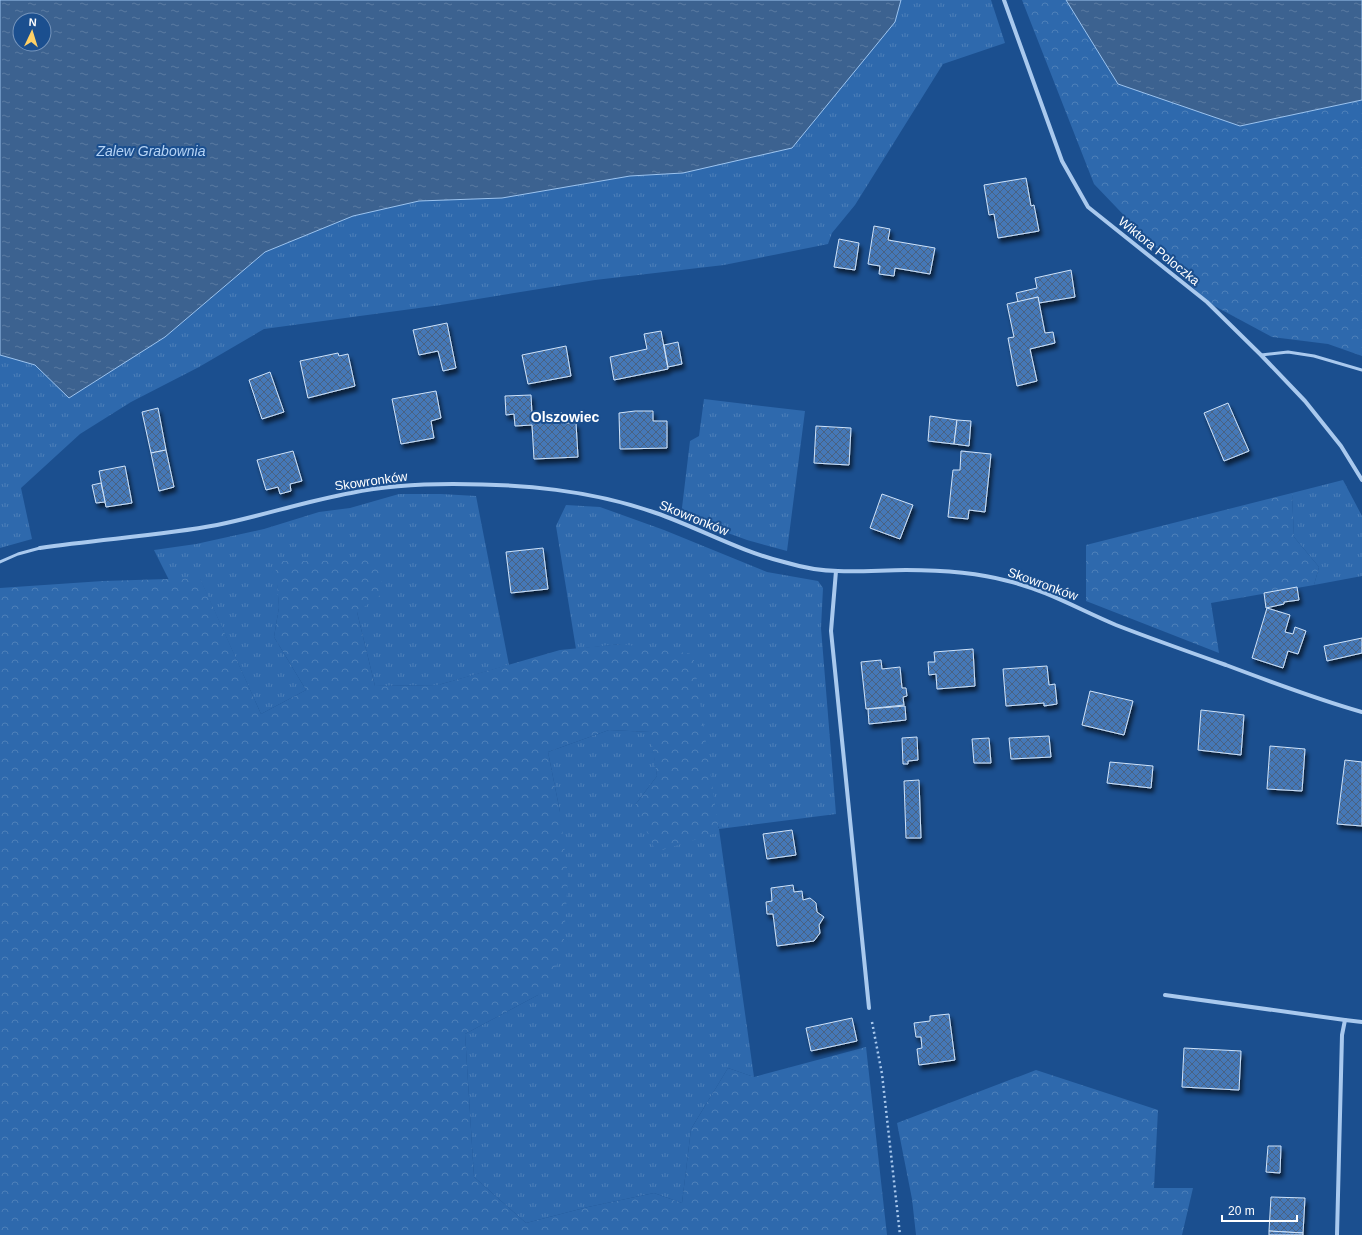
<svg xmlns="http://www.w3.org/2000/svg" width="1362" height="1235" font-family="Arial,sans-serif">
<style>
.grass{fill:url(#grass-tufts)}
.forest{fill:url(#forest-crowns)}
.water{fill:url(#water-ripples);stroke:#9cc4f0;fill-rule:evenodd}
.building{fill:url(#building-cross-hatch);stroke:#cfe3fa;filter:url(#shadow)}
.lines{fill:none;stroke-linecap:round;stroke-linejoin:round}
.path{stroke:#a9c9ee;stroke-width:2.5;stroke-dasharray:2 3;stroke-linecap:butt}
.lane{stroke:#a9c9ee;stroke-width:3}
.street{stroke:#a9c9ee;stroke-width:4}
.labels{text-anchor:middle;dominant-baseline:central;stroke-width:4;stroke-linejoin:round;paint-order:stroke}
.street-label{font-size:13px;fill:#fff;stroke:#1b4f8f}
.water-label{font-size:14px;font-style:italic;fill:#b5d3f5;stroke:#1b4f8f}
.neighbourhood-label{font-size:14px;font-weight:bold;fill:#fff;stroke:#1b4f8f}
</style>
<defs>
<pattern id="grass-tufts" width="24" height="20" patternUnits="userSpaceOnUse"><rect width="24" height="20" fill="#2e69ad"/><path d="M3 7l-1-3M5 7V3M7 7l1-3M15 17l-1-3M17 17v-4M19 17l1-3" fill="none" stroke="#4d80b9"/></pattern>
<pattern id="forest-crowns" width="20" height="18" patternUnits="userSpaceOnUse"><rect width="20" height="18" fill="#2e69ad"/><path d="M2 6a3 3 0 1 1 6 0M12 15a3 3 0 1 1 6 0" fill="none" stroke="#4d80b9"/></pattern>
<pattern id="water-ripples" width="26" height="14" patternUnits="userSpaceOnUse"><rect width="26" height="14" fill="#3c6290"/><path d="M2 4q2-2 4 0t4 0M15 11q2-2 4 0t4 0" fill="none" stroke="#597aa1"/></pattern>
<pattern id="building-cross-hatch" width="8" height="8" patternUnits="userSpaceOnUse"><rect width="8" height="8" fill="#4478b7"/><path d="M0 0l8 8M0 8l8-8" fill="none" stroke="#486282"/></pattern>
<filter id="shadow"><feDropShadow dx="2.5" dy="4.5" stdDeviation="2" flood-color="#0009"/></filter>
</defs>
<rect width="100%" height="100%" fill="#1b4f8f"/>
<g class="grass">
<path d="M901,0H991L1005,43L943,64L855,205L832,233L828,244L724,265L595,280L441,305L264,329L199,367L131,402L80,434L21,488L32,539L0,548V355L35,365L69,398L165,337L265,252L353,216L419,201L502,198L630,176L683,173L895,22Z"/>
<path d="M704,399L805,411L787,551L747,540L681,516L690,441L699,436Z"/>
<path d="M1343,480L1362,516V576L1314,585L1319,567L1294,537L1292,493Z"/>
<path d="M399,494H441L476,496L509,665L438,685L375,686L357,612L319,561H276L279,607L274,637L306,690L261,714L200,579L169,580L154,550L196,544L264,529L319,512L350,508Z"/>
<path d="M566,505L600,507L664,530L767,572L818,581L823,588L821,628L836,814L719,829L754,1077L728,1068L691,1129L682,1203L654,1193L588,1207L526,1223L474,1177L465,1034L538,995L560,812L548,752L609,730L651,732L657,776L635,805L719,828L621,644L576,649L556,526Z"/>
</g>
<g class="forest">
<path d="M1022,0H1066L1118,84L1240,126L1362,100V356L1328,344L1272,337L1207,302L1094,184Z"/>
<path d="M1292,493L1294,537L1319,567L1314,585L1211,603L1219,653L1086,601V545Z"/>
<path d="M380,557L382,594L357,612L375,686L438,685L560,650L621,644L693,654L719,832L656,852L635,805L657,776L650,732L609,730L548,752L560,812L568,877L563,955L538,995L465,1034L474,1177L526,1223L588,1207L654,1193L682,1203L691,1129L728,1068L754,1077L866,1047L887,1235H0V588L103,581L200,578L261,714L306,690L274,637L279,607L275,561H319Z"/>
<path d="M1036,1070L1158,1110L1154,1188H1193L1182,1235H916L912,1199L897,1123Z"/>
</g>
<g class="water">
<path d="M0,0H901L895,22L792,148L683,173L630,176L502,198L419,201L353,216L265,252L165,337L69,398L35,365L0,355ZM20,20H44V44H20Z"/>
<path d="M1066,0H1362V100L1240,126L1118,84Z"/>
</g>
<g class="building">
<path d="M1026,178L1031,206L1034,205L1039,231L998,238L994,214L989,215L984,185Z"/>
<path d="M874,226L890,229L888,240L935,248L930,274L895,268L894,276L879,274L880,266L868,264Z"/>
<path d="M839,239L859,243L855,270L834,267Z"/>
<path d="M1071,270L1075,297L1039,303L1038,297L1018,302L1016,293L1037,288L1035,278Z"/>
<path d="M1038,297L1045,333L1053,332L1055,343L1030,349L1037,381L1017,386L1008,338L1014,337L1007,304Z"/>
<path d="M447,323L456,368L443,371L438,351L419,355L413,330Z"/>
<path d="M661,331L668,369L614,380L610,357L647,349L644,334Z"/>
<path d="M678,342L682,364L668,367L664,345Z"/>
<path d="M566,346L571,376L528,384L522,355Z"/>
<path d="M338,353L339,356L348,354L355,386L308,398L300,361Z"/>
<path d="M270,372L284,412L262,419L249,380Z"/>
<path d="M436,391L441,418L431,421L434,438L401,444L392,399Z"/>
<path d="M531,395L532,414L562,413L563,423H576L578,457L534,459L532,425L515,426L514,414L506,415L505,396Z"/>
<path d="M1228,403L1249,451L1224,461L1204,413Z"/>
<path d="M158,408L166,450L151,453L142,412Z"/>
<path d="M635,411H653V421H667V448L620,449L619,413Z"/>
<path d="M930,416L957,420L954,444L928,441Z"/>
<path d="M957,420L971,421L969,446L954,444Z"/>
<path d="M816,426L851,428L849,465L814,463Z"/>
<path d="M166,450L174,487L159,491L151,453Z"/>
<path d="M293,451L302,481L290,484L291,491L280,494L278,487L266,490L257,460Z"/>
<path d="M961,451L991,454L985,512L969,510L968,519L948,517L953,470H960Z"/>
<path d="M125,466L132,503L106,507L99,471Z"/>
<path d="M101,483L105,502L96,503L92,485Z"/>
<path d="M882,494L913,505L900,539L870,528Z"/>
<path d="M543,548L548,589L511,593L506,552Z"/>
<path d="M1297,587L1299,600L1284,602V604L1266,608L1264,593Z"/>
<path d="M1267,608L1290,615L1285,632L1293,634L1295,627L1306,631L1298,654L1288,651L1283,668L1252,658Z"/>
<path d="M1362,638V653L1327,661L1324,646Z"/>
<path d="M973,649L975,686L937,689L936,674L929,675L928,662H935L934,652Z"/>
<path d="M881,660L882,669L900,667L902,688H906L907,696L903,697L904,705L866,709L861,662Z"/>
<path d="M1047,666L1049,685L1055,684L1057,704L1044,706V703L1006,706L1003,669Z"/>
<path d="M1090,691L1133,701L1124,735L1082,725Z"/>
<path d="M905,706L906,720L869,724L868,709Z"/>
<path d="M1201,710L1244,715L1241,755L1198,750Z"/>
<path d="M1049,736L1051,757L1011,759L1009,738Z"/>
<path d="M917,737L918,760L908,761V764H903L902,738Z"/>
<path d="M989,738L991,763H974L972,739Z"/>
<path d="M1270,746L1305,749L1302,791L1267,789Z"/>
<path d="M1345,760L1362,762V826L1337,824Z"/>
<path d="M1110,762L1153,766L1151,788L1107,783Z"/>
<path d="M919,780L921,838H906L904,781Z"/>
<path d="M792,830L796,855L767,859L763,834Z"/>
<path d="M793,885L794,892L802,891L803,900L810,898L816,903L817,912L824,917L819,925L820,933L814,941L777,946L773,914H767L766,902L772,901L771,888Z"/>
<path d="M949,1014L955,1060L919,1065L917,1049L922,1048L921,1037H916L914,1023L930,1021V1016Z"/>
<path d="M852,1018L857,1041L811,1051L806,1028Z"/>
<path d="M1184,1048L1241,1051L1239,1090L1182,1087Z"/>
<path d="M1268,1146H1281L1280,1173L1266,1172Z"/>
<path d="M1271,1197L1305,1198L1303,1233L1269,1231Z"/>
<path d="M1269,1231L1303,1233V1235H1269Z"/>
</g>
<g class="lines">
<path class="path" d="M872,1022L882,1074L900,1235"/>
<g class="lane">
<path d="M1261,355L1288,352L1314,356L1362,370"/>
<path d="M0,562L18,554L40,548"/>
</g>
<g class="street">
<path d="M1004,0L1062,161L1088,207L1207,302L1261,355L1305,401L1341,446L1362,480"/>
<path d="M40,548C99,539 159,536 217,525C262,516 306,501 351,493C384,486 419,484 453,484C522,484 591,490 656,513C699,528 739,551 784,562C801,567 820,571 838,571C861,572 884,570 906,570C940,570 975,572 1008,581C1046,590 1080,610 1116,625C1152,639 1189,652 1226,665C1271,682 1316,699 1362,712"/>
<path d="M836,571L831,631L869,1008"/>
<path d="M1165,995L1345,1020"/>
<path d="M1337,1235L1342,1035L1345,1020L1362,1022"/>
</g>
</g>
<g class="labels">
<g class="street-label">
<text transform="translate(1159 251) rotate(39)">Wiktora Poloczka</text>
<text transform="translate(371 481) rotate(-8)">Skowronków</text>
<text transform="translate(694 518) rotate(22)">Skowronków</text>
<text transform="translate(1043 584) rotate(20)">Skowronków</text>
</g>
<g class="water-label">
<text x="151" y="151">Zalew Grabownia</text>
</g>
<g class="neighbourhood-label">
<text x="565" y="417">Olszowiec</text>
</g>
</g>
<g transform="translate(32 32) rotate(4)"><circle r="19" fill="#1b4f8f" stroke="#7695bc"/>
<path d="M0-3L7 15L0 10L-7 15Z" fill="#ffd166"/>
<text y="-6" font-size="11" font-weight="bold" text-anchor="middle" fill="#ffffff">N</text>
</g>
<path d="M1222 1215v6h75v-6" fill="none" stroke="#ffffff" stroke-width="2"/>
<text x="1228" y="1215" font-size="12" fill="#ffffff" stroke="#1b4f8f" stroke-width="3" paint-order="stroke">20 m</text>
</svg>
